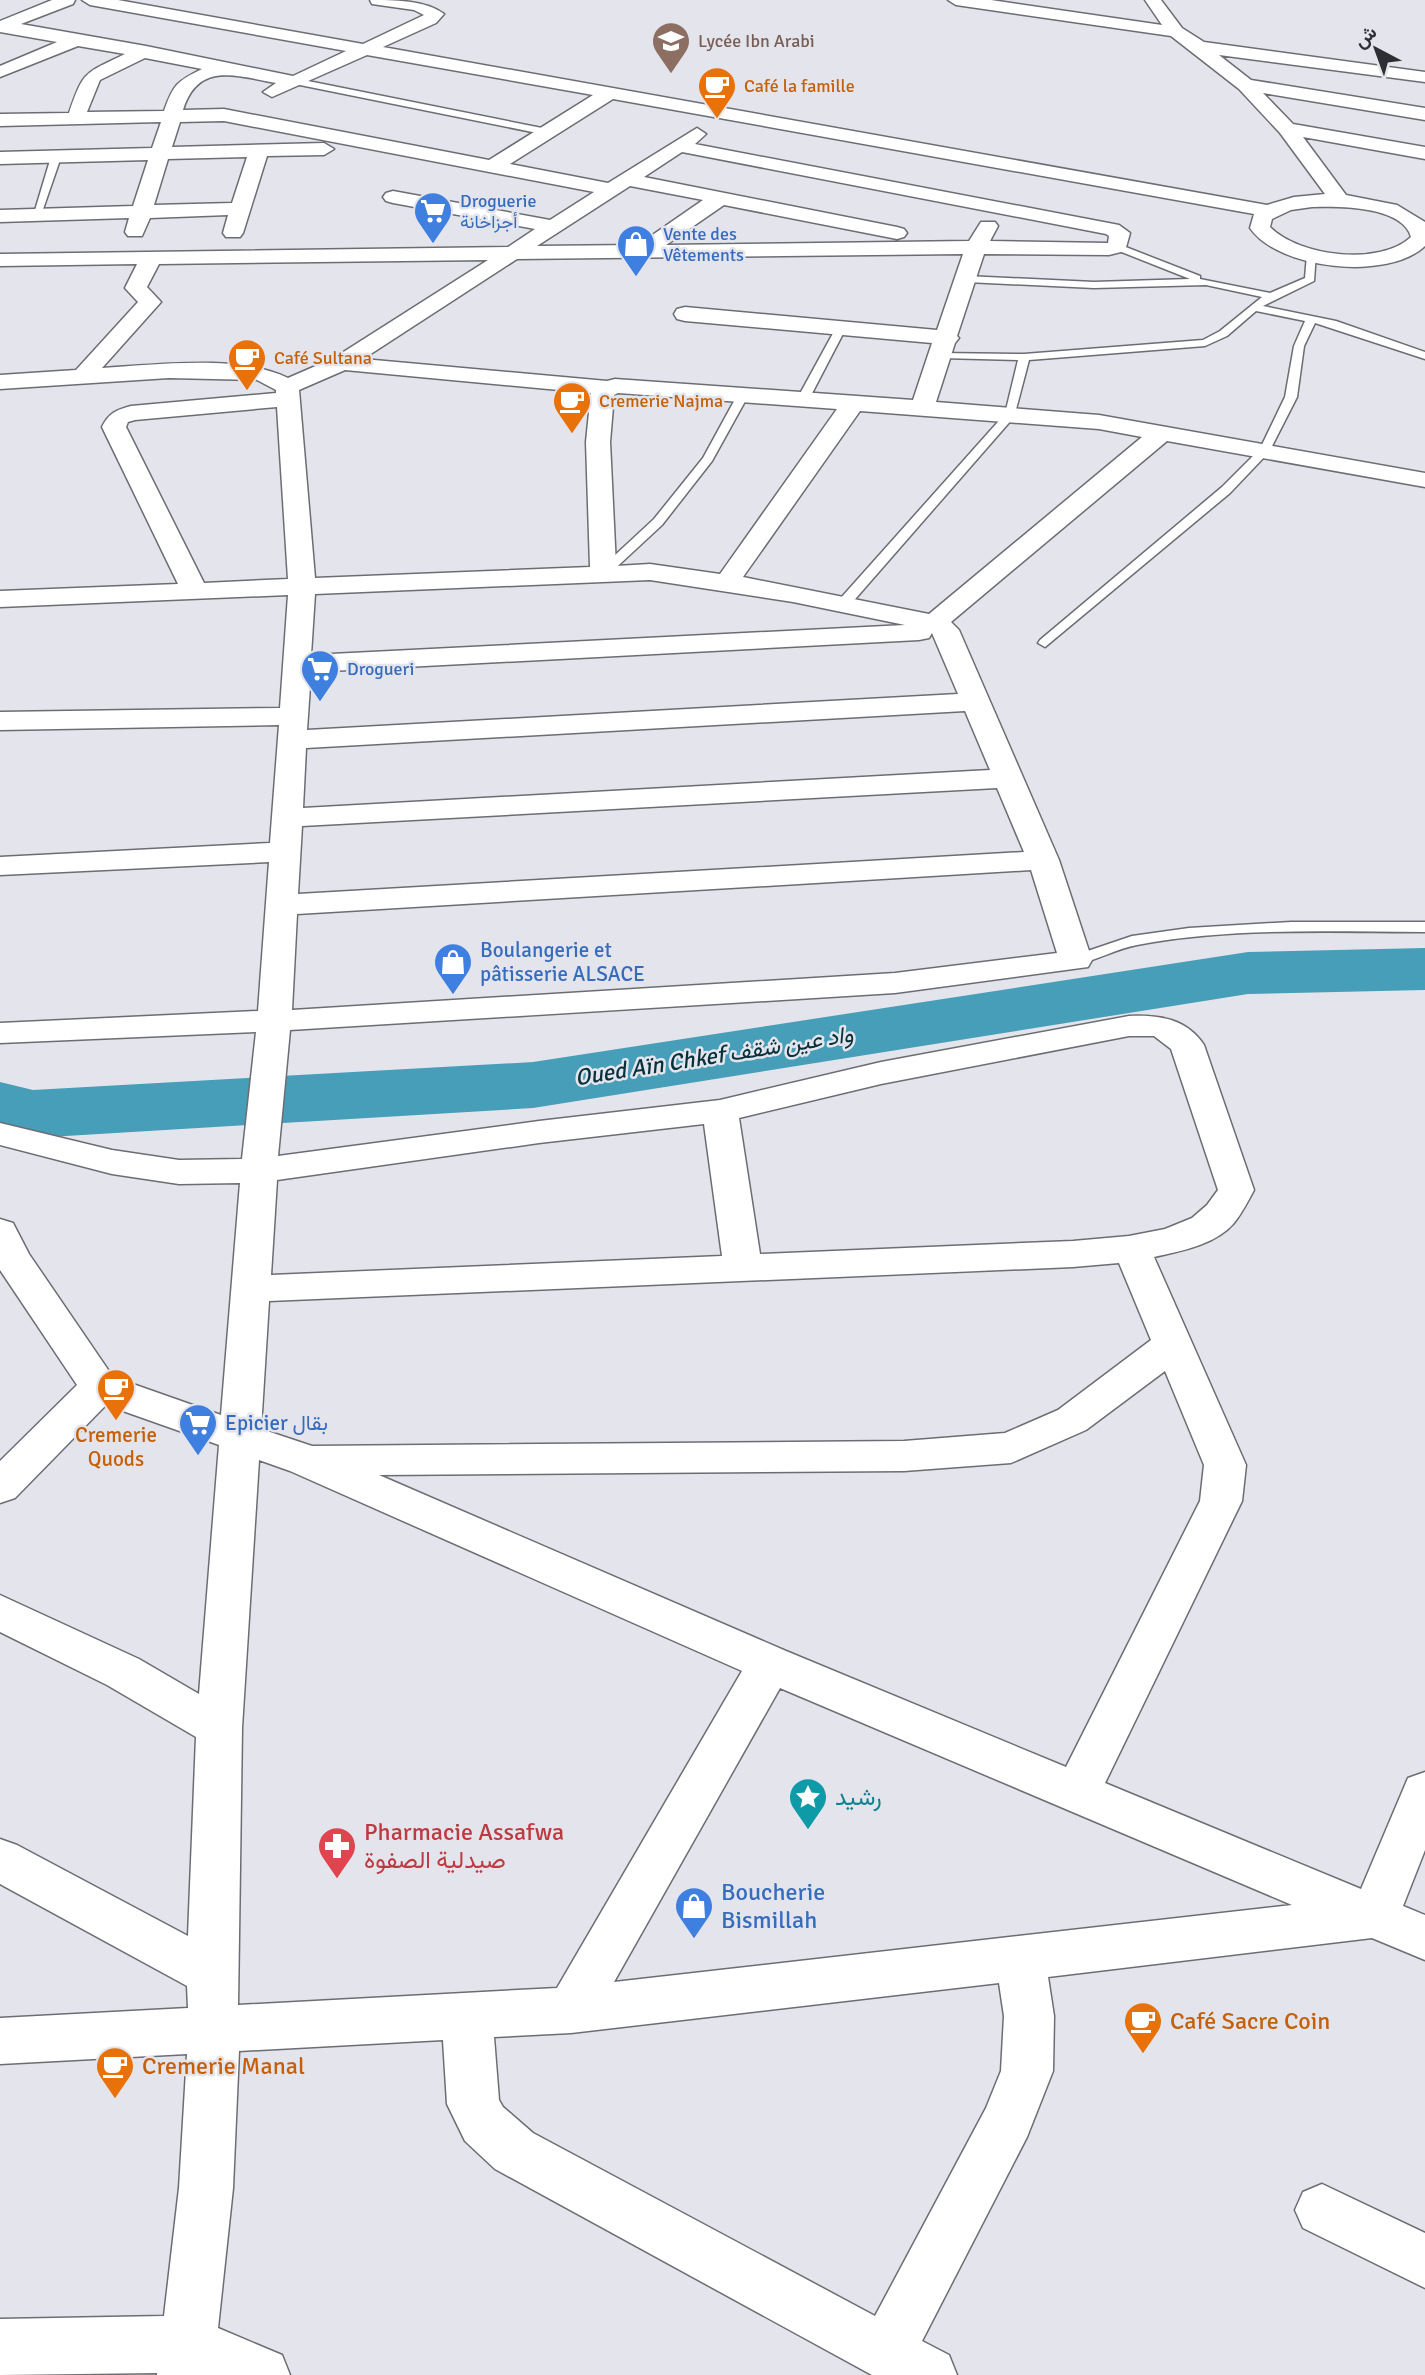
<svg xmlns="http://www.w3.org/2000/svg" width="1425" height="2375" font-family="Signika,Vazirmatn,sans-serif">
<style>
.lines{fill:none;stroke-linecap:round;stroke-linejoin:round}
.river{fill:#479eb8;fill-rule:evenodd}
.service-casing{stroke:#6c6d73;stroke-width:3}
.minor-casing{stroke:#6c6d73;stroke-width:3}
.service{fill:#fff;fill-rule:evenodd}
.minor{fill:#fff;fill-rule:evenodd}
.labels{text-anchor:middle;dominant-baseline:central;stroke-width:5;stroke-linejoin:round;paint-order:stroke}
.far-education-label{font-size:18px;fill:#785e54;stroke:#e4e5ec;text-anchor:start}
.far-food-label{font-size:18px;fill:#c56008;stroke:#e4e5ec;text-anchor:start}
.far-shop-label{font-size:18px;fill:#366cbe;stroke:#e4e5ec;text-anchor:start}
.shop-label{font-size:21px;fill:#366cbe;stroke:#e4e5ec;text-anchor:start}
.food-label{font-size:21px;fill:#c56008;stroke:#e4e5ec}
.water-label{font-size:23px;font-style:italic;fill:#06303c;stroke:#e4e5ec}
.near-culture-label{font-size:24px;fill:#0d838f;stroke:#e4e5ec;text-anchor:start}
.near-health-label{font-size:24px;fill:#be3a42;stroke:#e4e5ec;text-anchor:start}
.near-shop-label{font-size:24px;fill:#366cbe;stroke:#e4e5ec;text-anchor:start}
.near-food-label{font-size:24px;fill:#c56008;stroke:#e4e5ec;text-anchor:start}
</style>
<rect width="100%" height="100%" fill="#e4e5ec"/>
<g class="lines">
<path class="river" d="M1425,948V990L1248,994L533,1108L33,1138L0,1129V1082L33,1090L533,1062L1248,952Z"/>
<defs>
<g id="service">
<path d="M293,78L547,129L552,132L547,135L290,83Z"/>
<path d="M56,154L61,157L41,215L33,217L51,157Z"/>
<path d="M1118,244L1200,276V279L1270,293L1305,278L1307,255L1316,253L1314,281L1263,306L1336,321L1425,352V359L1315,323L1304,346L1297,397L1269,452L1230,493L1045,647L1038,643L1040,640L1222,487L1260,449L1285,397L1294,346L1305,321L1256,311L1227,336L1205,346L1029,360L1014,417L850,605H840V599L1005,414L1018,360L941,358L937,357V353L1024,354L1203,340L1220,331L1262,297L1206,285L1094,288L966,282L961,279L966,276L1094,282L1190,279L1114,249L1113,247Z"/>
<path d="M837,326L846,328L808,401L798,403L796,401Z"/>
<path d="M738,394L748,396L712,461L662,525L607,576H599V570L654,519L703,458Z"/>
<path d="M1291,922H1425V932C1330,932 1231,927 1137,945C1116,949 1097,960 1076,965L1068,960L1070,957L1132,936L1189,928Z"/>
</g>
<g id="minor">
<path d="M52,0H75L73,4L21,24L146,46L293,76L346,51L90,5L82,0H118L363,44L424,15L414,10L372,4L370,0C394,0 426,0 444,14L436,23L383,47L1267,205L1294,197L1325,194L1280,133L1239,89L1171,36L956,5L948,0H991L1162,25L1145,0H1161L1182,28L1204,42L1425,72V82L1219,55L1251,80L1425,108V120L1263,93L1293,124L1425,147V159L1303,137L1346,195L1397,205L1425,222V246C1388,281 1279,270 1250,228L1254,214L613,99L510,164L608,183L697,128L706,134L695,144L1119,225L1130,233L1125,251L1109,255L984,254L957,336L959,338L955,343L936,402L1099,415L1425,473V487L1167,441L951,622L959,630L1059,860L1092,960L1088,967L895,993L290,1030L278,1156L539,1121L720,1100L881,1062L1129,1016C1159,1015 1186,1018 1204,1045L1254,1190C1248,1201 1242,1213 1234,1223C1215,1245 1181,1251 1154,1257L1246,1465L1242,1501L1105,1783L1361,1889L1408,1778L1425,1772V1850L1403,1906L1425,1915V1960L1372,1938L1048,1977L1054,2016L1053,2071L1027,2137L922,2341L949,2355L957,2375H872L495,2169L465,2141L447,2104L443,2040L239,2051L233,2188L218,2328L282,2355L290,2375H157V2373L0,2375V2319L164,2316L179,2188L187,2054L0,2064V2018L188,2008L187,1986L0,1884V1839L17,1845L188,1936L196,1737L107,1685L0,1632V1595L139,1659L199,1694L219,1445L106,1405L15,1498L0,1503V1461L77,1385L0,1270V1219L13,1223L29,1254L113,1377L221,1415L240,1183L179,1184L112,1174L0,1145V1123L112,1150L179,1160L242,1159L256,1032L0,1043V1023L258,1011L269,862L0,875V857L270,843L279,725L0,730V712L280,708L288,595L0,607V591L178,584L102,427C109,413 116,410 131,406L276,393V390L257,380L169,378L0,389V375L76,370L138,302L125,288L137,264L0,266V254L508,247L535,229L393,203L386,201L383,197L386,193L393,191L550,220L594,192L224,121L180,122L172,147L324,143L334,149L324,155L267,156L243,233L240,237H226L223,233L228,215L150,218L142,236H128L125,232L129,218L0,222V210L133,206L148,160L0,164V152L152,148L161,122L0,126V114L69,113C84,70 84,74 125,54L78,46L0,77V66L57,42L0,32V21ZM367,55L593,95L489,160L224,109L183,110C198,61 237,76 276,83L263,92L272,97ZM145,58L202,69C177,81 173,85 164,111L87,112L100,80ZM682,152L1106,234L1109,236L1108,243L990,241L998,226L995,222H981L969,241L666,245L724,205L897,239L904,237L907,233L904,229L897,227L644,177ZM247,157L232,203L154,205L168,159ZM630,186L703,200L638,245L537,246ZM1312,207C1338,206 1403,206 1411,237C1380,266 1300,257 1270,227L1272,219L1291,210ZM963,254L937,330L685,307L677,309L674,314L677,319L685,321L932,343L913,400L615,379L607,381L363,359L517,259ZM488,260L334,358L288,378C240,354 155,365 102,368L161,302L147,287L159,264ZM345,370L591,393L586,442L590,567L315,578L299,390ZM618,393L837,409L720,574L650,564L616,566L610,442L614,395ZM277,407L288,579L204,583L126,427L128,422L135,420ZM860,411L1099,429L1142,437L929,614L743,577ZM650,580L793,602L905,625L311,655L315,594ZM932,633L958,694L307,730L311,672L919,640L929,638ZM965,711L990,770L303,808L306,748ZM997,788L1024,852L298,894L302,826ZM1031,870L1057,953L895,973L292,1010L297,914ZM1129,1036H1154L1171,1049L1218,1190L1207,1205L1192,1218L1165,1229L1129,1236L1073,1241L760,1254L739,1118L881,1084ZM704,1124L722,1256L271,1275L277,1180L539,1143ZM1119,1263L1151,1340L1058,1410L1005,1433L904,1441L312,1446L261,1429L269,1301L1073,1267ZM1165,1371L1204,1465L1200,1501L1066,1767L786,1651L379,1475L904,1471L1011,1463L1086,1430ZM259,1460L290,1471L742,1671L557,1988L238,2005L242,1728ZM780,1688L1292,1905L614,1982ZM999,1983L1004,2016L1001,2071L986,2108L875,2316L533,2133L503,2107L499,2100L494,2037L571,2033Z"/>
<path d="M1322,2184L1425,2233V2288L1303,2228L1295,2210L1303,2192Z"/>
</g>
</defs>
<use href="#service" class="service-casing"/>
<use href="#minor" class="minor-casing"/>
<use href="#service" class="service"/>
<use href="#minor" class="minor"/>
</g>
<defs>
<symbol id="school-pin" viewBox="-11 -11 22 30"><path d="M0 17L-7.5 6A9.5 9.5 0 1 1 7.5 6Z" fill="#8d6e63" stroke="#e4e5ec"/><path d="M0-5L7-2L0 1L-7-2ZM-4 1L0 2.5L4 1V4Q0 6-4 4Z" fill="#fff"/></symbol>
<symbol id="cafe-pin" viewBox="-11 -11 22 30"><path d="M0 17L-7.5 6A9.5 9.5 0 1 1 7.5 6Z" fill="#e8710a" stroke="#e4e5ec"/><path d="M-5.5-4.5H6V0H3Q3 3.5 0 3.5H-2.5Q-5.5 3.5-5.5 0ZM3-3.2v2h1.7v-2ZM-6 4.5H4V6H-6Z" fill="#fff"/></symbol>
<symbol id="supermarket-pin" viewBox="-11 -11 22 30"><path d="M0 17L-7.5 6A9.5 9.5 0 1 1 7.5 6Z" fill="#3f7fe0" stroke="#e4e5ec"/><path d="M-6-5.5h2.5l.6 2H6L4.5 2H-2.5L-4.4-4H-6ZM-1.5 3.2a1.3 1.3 0 1 0 .1 0ZM3 3.2a1.3 1.3 0 1 0 .1 0Z" fill="#fff"/></symbol>
<symbol id="shop-pin" viewBox="-11 -11 22 30"><path d="M0 17L-7.5 6A9.5 9.5 0 1 1 7.5 6Z" fill="#3f7fe0" stroke="#e4e5ec"/><path d="M-5-2.5h2.3a2.7 3.5 0 0 1 5.4 0H5L5.5 6h-11ZM-1.5-2.5h3a1.5 2.3 0 0 0-3 0Z" fill="#fff"/></symbol>
<symbol id="sight-pin" viewBox="-11 -11 22 30"><path d="M0 17L-7.5 6A9.5 9.5 0 1 1 7.5 6Z" fill="#0f9aa8" stroke="#e4e5ec"/><path d="M0-6L1.8-2.2L6-1.7L2.9 1.2L3.7 5.4L0 3.3L-3.7 5.4L-2.9 1.2L-6-1.7L-1.8-2.2Z" fill="#fff"/></symbol>
<symbol id="pharmacy-pin" viewBox="-11 -11 22 30"><path d="M0 17L-7.5 6A9.5 9.5 0 1 1 7.5 6Z" fill="#e0444e" stroke="#e4e5ec"/><path d="M-2-6h4v4h4v4h-4v4h-4v-4h-4v-4h4Z" fill="#fff"/></symbol>
</defs>
<g fill-rule="evenodd">
<use href="#school-pin" x="649" y="19" width="44" height="60"/>
<use href="#cafe-pin" x="695" y="64" width="44" height="60"/>
<use href="#supermarket-pin" x="411" y="189" width="44" height="60"/>
<use href="#shop-pin" x="614" y="222" width="44" height="60"/>
<use href="#cafe-pin" x="225" y="336" width="44" height="60"/>
<use href="#cafe-pin" x="550" y="379" width="44" height="60"/>
<use href="#supermarket-pin" x="298" y="647" width="44" height="60"/>
<use href="#shop-pin" x="431" y="940" width="44" height="60"/>
<use href="#cafe-pin" x="94" y="1366" width="44" height="60"/>
<use href="#supermarket-pin" x="176" y="1401" width="44" height="60"/>
<use href="#sight-pin" x="786" y="1775" width="44" height="60"/>
<use href="#pharmacy-pin" x="315" y="1824" width="44" height="60"/>
<use href="#shop-pin" x="672" y="1884" width="44" height="60"/>
<use href="#cafe-pin" x="1121" y="1999" width="44" height="60"/>
<use href="#cafe-pin" x="93" y="2044" width="44" height="60"/>
</g>
<g class="labels">
<g class="far-education-label">
<text x="698" y="41">Lycée Ibn Arabi</text>
</g>
<g class="far-food-label">
<text x="744" y="86">Café la famille</text>
<text x="274" y="358">Café Sultana</text>
<text x="599" y="401">Cremerie Najma</text>
</g>
<g class="far-shop-label">
<text x="460" y="201">Droguerie<tspan x="460" dy="21">أجزاخانة</tspan></text>
<text x="663" y="234">Vente des<tspan x="663" dy="21">Vêtements</tspan></text>
<text x="347" y="669">Drogueri</text>
</g>
<g class="shop-label">
<text x="480" y="950">Boulangerie et<tspan x="480" dy="24">pâtisserie ALSACE</tspan></text>
<text x="225" y="1423">Epicier بقال</text>
</g>
<g class="food-label">
<text x="116" y="1435">Cremerie<tspan x="116" dy="24">Quods</tspan></text>
</g>
<g class="water-label">
<text transform="translate(714 1056) rotate(-9)">Oued Aïn Chkef واد عين شقف</text>
</g>
<g class="near-culture-label">
<text x="835" y="1797">رشيد</text>
</g>
<g class="near-health-label">
<text x="364" y="1832">Pharmacie Assafwa<tspan x="364" dy="28">صيدلية الصفوة</tspan></text>
</g>
<g class="near-shop-label">
<text x="721" y="1892">Boucherie<tspan x="721" dy="28">Bismillah</tspan></text>
</g>
<g class="near-food-label">
<text x="1170" y="2021">Café Sacre Coin</text>
<text x="142" y="2066">Cremerie Manal</text>
</g>
</g>
<g transform="translate(1376 49) rotate(319)" stroke="#e4e5ec" stroke-width="5" paint-order="stroke">
<path d="M0-5L12 26L0 18L-12 26Z" fill="#2e2f32"/>
<text y="-10" font-size="19" font-weight="bold" text-anchor="middle" fill="#2e2f32">ش</text>
</g>
</svg>
